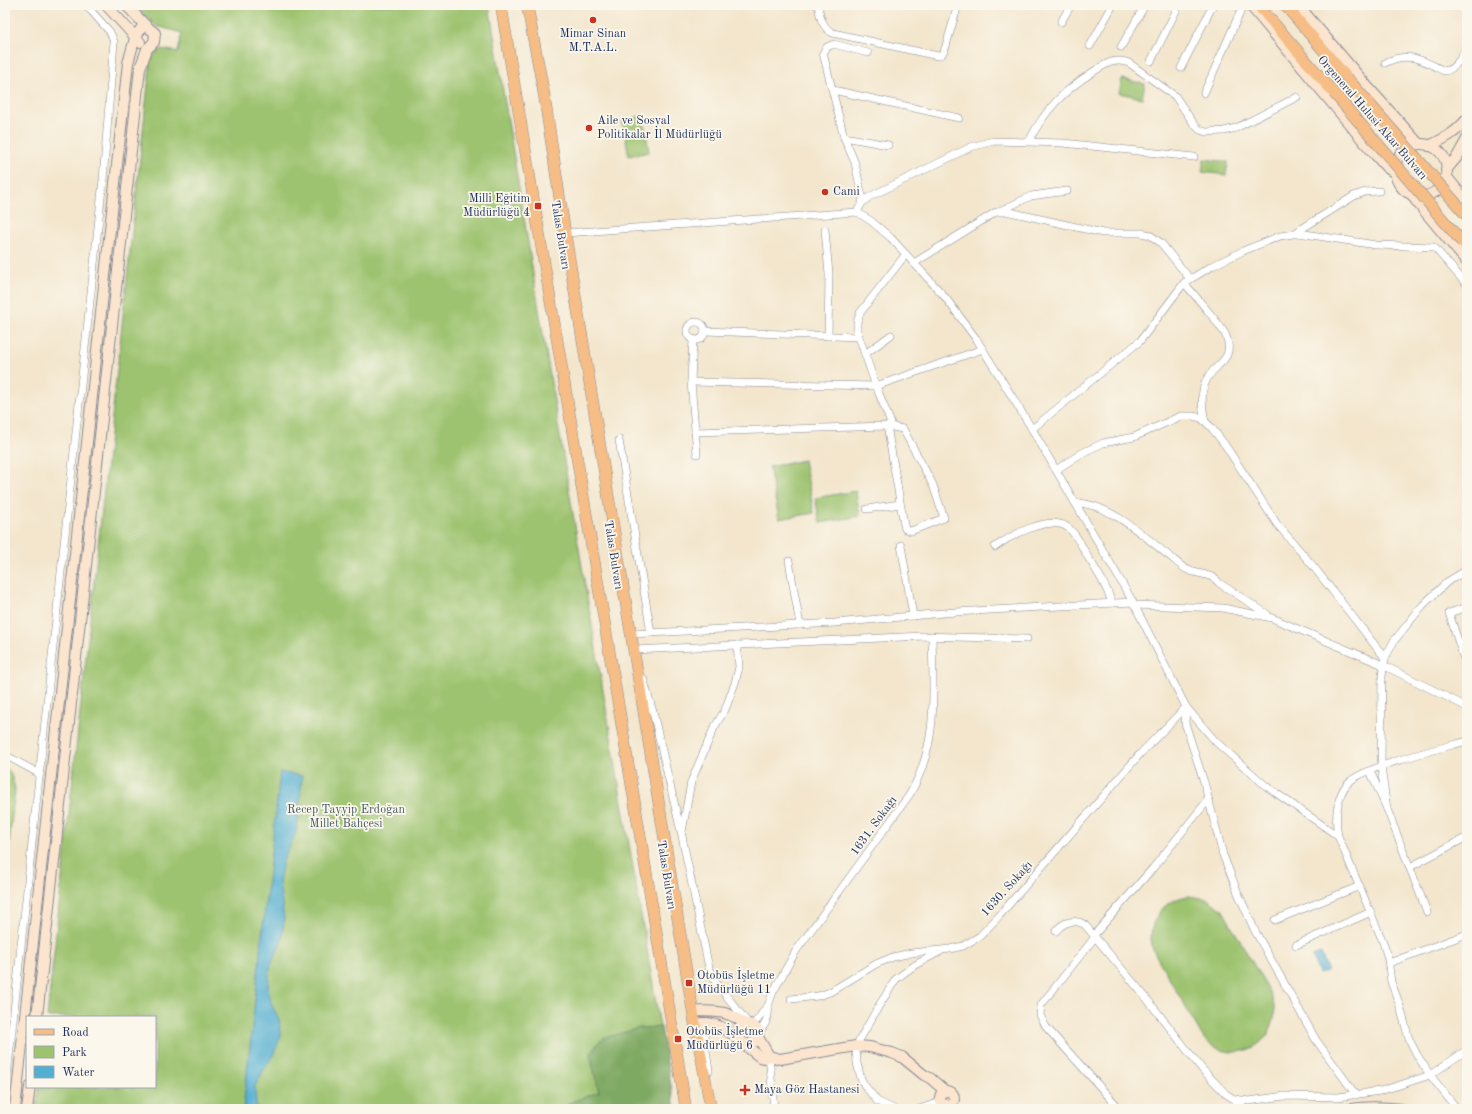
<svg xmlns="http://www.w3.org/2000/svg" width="1472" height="1114" font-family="'Old Standard TT',serif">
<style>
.green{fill:#9dc36f;stroke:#5c7966}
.forest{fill:#7ea962;stroke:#4c6c60}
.water{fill:#53afd1;stroke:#376f98}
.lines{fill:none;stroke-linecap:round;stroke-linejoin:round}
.street-casing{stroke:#878a96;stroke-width:8}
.secondary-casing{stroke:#878a96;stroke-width:12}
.primary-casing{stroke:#878a96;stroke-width:12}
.street{stroke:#fff;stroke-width:7}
.secondary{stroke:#fbe5cf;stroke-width:10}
.primary{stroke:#f6be86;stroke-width:11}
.primary-bridge-casing{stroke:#878a96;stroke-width:12;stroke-linecap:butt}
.primary-bridge{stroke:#f6be86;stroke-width:11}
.poi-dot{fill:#c8321e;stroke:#fbf7ec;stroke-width:1.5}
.labels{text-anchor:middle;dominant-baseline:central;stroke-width:3.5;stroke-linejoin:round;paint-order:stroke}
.poi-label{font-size:12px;fill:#1b2f5e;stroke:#fbf7ec;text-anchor:start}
.street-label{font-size:12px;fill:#1b2f5e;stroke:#fbf7ec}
.park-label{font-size:12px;fill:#425b63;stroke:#fbf7ec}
</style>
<rect width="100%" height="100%" fill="#fbf7ec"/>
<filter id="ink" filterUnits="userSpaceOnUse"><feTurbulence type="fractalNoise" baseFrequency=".025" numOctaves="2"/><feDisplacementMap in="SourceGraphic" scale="8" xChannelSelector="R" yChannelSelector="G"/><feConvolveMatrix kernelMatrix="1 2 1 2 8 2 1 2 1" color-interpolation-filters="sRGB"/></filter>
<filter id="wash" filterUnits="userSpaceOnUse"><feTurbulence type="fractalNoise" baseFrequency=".012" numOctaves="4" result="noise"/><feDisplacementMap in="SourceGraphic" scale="16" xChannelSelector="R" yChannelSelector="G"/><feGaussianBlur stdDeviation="0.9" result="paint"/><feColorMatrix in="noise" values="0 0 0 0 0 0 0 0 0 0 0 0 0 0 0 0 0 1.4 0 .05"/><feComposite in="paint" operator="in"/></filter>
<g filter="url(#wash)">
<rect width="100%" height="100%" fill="#f3e6cd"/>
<g class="green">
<path d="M134,5H489L558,425L674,1109H36L39,1087H155V1017H47L151,57L161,49L178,52L182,33L156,26Z"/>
<path d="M1122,79L1145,84L1142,98L1119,93Z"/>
<path d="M643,116L649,152L629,156L622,120Z"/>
<path d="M1204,159L1228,162L1226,175L1202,172Z"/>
<path d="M804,460L814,513L779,519L769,467Z"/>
<path d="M856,491L860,516L820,523L815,498Z"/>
<path d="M5,766L11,774L15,789L5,879Z"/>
<path d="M1189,896L1207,899L1222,909L1271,995C1288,1039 1237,1071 1204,1039L1154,952C1144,926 1161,899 1189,896Z"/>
</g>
<path class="forest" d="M661,1027L675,1109H569L568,1103L599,1092L590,1055L597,1044L604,1038L639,1028Z"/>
<g class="water">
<path d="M280,772L302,776L299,816L296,832L283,861L279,882L284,919L282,939L270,968L268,988L271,1003L279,1020L281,1035L273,1056L262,1073L255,1086L256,1105L258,1109H243Z"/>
<path d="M1321,953L1328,971L1319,974L1312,956Z"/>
</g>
</g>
<g filter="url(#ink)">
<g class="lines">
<defs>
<g id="street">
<path d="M818,5C820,16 822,28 833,33L938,56L942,54L945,49L958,5"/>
<path d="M1061,22L1071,5"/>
<path d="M1090,46L1113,5"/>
<path d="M1121,47L1145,5"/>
<path d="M1151,61L1179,5"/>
<path d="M1385,63C1408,51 1423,60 1444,71C1455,70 1461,57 1467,49"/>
<path d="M1181,68L1213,5"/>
<path d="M833,90L959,118"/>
<path d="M1204,93L1243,6L1241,5"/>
<path d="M844,137L888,145"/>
<path d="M1029,141C1045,110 1063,91 1093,72C1104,65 1114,57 1129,63L1175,96L1194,124L1200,130L1206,132L1224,131L1236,128L1297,97"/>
<path d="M863,201L855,163L844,137L823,53L827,47L834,44L868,53"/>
<path d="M1000,211L1031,196L1067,191"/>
<path d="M857,212L862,203L869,197L971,147L993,141L1063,143L1194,157"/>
<path d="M825,230L829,274L828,336"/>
<path d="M565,233L857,212L871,221L891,238L945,297L977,340L1032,429L1133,602L1186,707L1216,742L1266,786L1338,836"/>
<path d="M1295,233L1354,196L1365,192L1379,191"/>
<path d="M914,263L996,212H1010L1103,233H1142L1150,235L1161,243L1190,279"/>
<path d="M1184,283C1194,294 1203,305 1212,316C1217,323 1223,329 1226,336C1236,361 1213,364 1206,381C1200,393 1202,408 1205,421"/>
<circle cx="696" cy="331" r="9"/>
<path d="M705,331L859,337"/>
<path d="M693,339L691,382L697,454"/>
<path d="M865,354L891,335"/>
<path d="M691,382L876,386L983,349"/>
<path d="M892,426L876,386L857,331V322L860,313L906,254"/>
<path d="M1032,429L1140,341L1184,283L1212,266L1243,251L1280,236L1293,234H1305L1376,245L1434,247L1467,285"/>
<path d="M695,432L887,426L903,429L933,485L944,518L911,531L905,529L904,525L887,426"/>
<path d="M619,440L651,633"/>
<path d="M1056,470L1082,453L1103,443L1134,437L1181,416H1193L1201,418L1211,427L1225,445L1277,524L1313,566L1385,658"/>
<path d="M1075,503C1107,502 1144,536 1168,555C1175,560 1181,567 1188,570C1199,575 1212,573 1219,583L1267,614"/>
<path d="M867,509L900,504"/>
<path d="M901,545L913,616"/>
<path d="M995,547C1010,536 1048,515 1067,527C1076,533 1082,547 1088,557C1098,573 1106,585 1112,603"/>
<path d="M789,561L800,625"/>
<path d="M1134,605L1223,608L1272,618L1383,665L1467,707"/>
<path d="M631,634L835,623L955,612L1133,602"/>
<path d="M635,653L634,650L923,636L1027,639"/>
<path d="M1464,659L1449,613L1467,607"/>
<path d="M643,678L653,712L682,836L709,968L716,983L748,1023"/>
<path d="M1186,707L1185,723L1204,782L1223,855L1238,893L1255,931L1316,1040L1356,1095"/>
<path d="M5,755L40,774"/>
<path d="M1370,771L1387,809L1427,912"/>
<path d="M1387,809L1381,767L1382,676L1385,658L1394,641L1423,605L1447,582L1467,570"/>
<path d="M682,832L691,782L714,728L725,710L735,683L739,667L737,645"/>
<path d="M1410,867L1467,837"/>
<path d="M1275,920L1360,886"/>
<path d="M1056,931C1063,922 1075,918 1085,925L1143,994L1202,1069L1226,1094L1234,1099L1249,1101L1284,1096L1338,1097L1380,1091L1397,1086L1430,1075L1467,1050"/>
<path d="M1094,935L1153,868L1208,800"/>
<path d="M1095,937L1041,1005L1040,1015L1046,1027L1120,1109"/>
<path d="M1296,945L1371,912"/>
<path d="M1389,963L1467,934"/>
<path d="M791,999L818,996L830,992L876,964L893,957L911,953L950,949L963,946L980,936L999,916L1140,754L1186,707"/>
<path d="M707,1022L704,1037L709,1071"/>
<path d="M752,1025L759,1018L764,1010L768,1006L773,992L796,951L910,794C939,743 933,693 932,636"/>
<path d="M758,1033C766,1025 770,1017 768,1006"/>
<path d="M769,1056L774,1109"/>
<path d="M5,1095L103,180L114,42L110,32L86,5"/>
<path d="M894,1109L877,1101L865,1086L861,1079L857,1063L856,1046L880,1004L896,979L915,965L941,951"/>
<path d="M919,1109L941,1102"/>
<path d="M1228,1109L1244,1101"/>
<path d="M1457,1109L1430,1075L1417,1055L1409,1039L1399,1003L1391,982L1388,959L1383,942L1338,836C1335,820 1336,796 1348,783C1363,767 1442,748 1467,741"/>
</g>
<g id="secondary">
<path d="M106,5L140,42"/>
<path d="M1250,5L1366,144L1386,167L1396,174"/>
<path d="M1298,5L1367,86L1419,144"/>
<circle cx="1421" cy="170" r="26"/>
<path d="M1429,146C1444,139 1457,132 1467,119"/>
<path d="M1446,170L1457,157L1467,139"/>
<path d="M1446,176L1467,202"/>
<path d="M1412,194L1416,201L1467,262"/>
<path d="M693,1011C716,1012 726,1009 745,1024"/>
<path d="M37,1017L140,68L147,49L154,42L155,33L144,24L126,5"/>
<circle cx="748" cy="1034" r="10"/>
<path d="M695,1024C714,1020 723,1028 738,1038"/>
<path d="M758,1037L769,1056"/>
<path d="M745,1045L760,1057L765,1058L769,1056L780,1059L856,1046L870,1047L892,1053L902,1057L924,1075L930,1078L945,1091"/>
<circle cx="947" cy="1098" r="7"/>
<path d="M15,1109L128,63L135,38L144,24"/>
<path d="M27,1109L30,1087"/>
<path d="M1351,1109C1368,1106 1384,1107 1401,1109"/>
</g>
<g id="primary">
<path d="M501,5L686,1109"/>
<path d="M527,5L544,94L565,233L631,634L695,1024L711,1109"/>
<path d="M1258,5L1334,93"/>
<path d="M1285,5L1347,78"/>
</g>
</defs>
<use href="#street" class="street-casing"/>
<use href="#secondary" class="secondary-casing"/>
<use href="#primary" class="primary-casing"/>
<use href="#street" class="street"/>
<use href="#secondary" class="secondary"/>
<use href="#primary" class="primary"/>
<defs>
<g id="primary-bridge">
<path d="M1347,78L1467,216"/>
<path d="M1334,93L1462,242"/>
</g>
</defs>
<use href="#primary-bridge" class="primary-bridge-casing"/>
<use href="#primary-bridge" class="primary-bridge"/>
</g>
</g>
<g class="poi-dot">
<circle cx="593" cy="20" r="4"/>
<circle cx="589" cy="128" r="4"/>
<circle cx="825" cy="192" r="4"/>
<rect x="534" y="202" width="8" height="8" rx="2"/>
<rect x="685" y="979" width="8" height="8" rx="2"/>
<rect x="674" y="1035" width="8" height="8" rx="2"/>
<path d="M743 1084h4v4h4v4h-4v4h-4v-4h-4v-4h4z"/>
</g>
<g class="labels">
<g class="poi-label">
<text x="593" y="34" text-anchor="middle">Mimar Sinan<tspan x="593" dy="14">M.T.A.L.</tspan></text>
<text x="597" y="121">Aile ve Sosyal<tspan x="597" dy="14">Politikalar İl Müdürlüğü</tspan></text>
<text x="833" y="192">Cami</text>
<text x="530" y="199" text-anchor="end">Milli Eğitim<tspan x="530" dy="14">Müdürlüğü 4</tspan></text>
<text x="697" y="976">Otobüs İşletme<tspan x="697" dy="14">Müdürlüğü 11</tspan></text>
<text x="686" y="1032">Otobüs İşletme<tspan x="686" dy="14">Müdürlüğü 6</tspan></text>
<text x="754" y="1090">Maya Göz Hastanesi</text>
</g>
<g class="street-label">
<text transform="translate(1372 118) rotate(49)">Orgeneral Hulusi Akar Bulvarı</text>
<text transform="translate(560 235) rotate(81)">Talas Bulvarı</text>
<text transform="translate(613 555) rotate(81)">Talas Bulvarı</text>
<text transform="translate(874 826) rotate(-54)">1631. Sokağı</text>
<text transform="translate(666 875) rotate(81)">Talas Bulvarı</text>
<text transform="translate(1007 889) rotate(-48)">1630. Sokağı</text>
</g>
<g class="park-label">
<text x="346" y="810">Recep Tayyip Erdoğan<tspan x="346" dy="14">Millet Bahçesi</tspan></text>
</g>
</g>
<rect width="1472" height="1114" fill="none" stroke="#fbf7ec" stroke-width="20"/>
<rect x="26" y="1016" width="130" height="72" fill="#fbf7ec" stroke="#a1a7b3"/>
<rect x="34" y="1029" width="20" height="6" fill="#f6be86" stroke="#a1a7b3"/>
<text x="62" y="1036" font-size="12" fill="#1b2f5e">Road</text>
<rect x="34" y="1046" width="20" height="12" fill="#9dc36f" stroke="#a1a7b3"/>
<text x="62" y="1056" font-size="12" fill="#1b2f5e">Park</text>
<rect x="34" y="1066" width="20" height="12" fill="#53afd1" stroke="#a1a7b3"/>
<text x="62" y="1076" font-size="12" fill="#1b2f5e">Water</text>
</svg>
